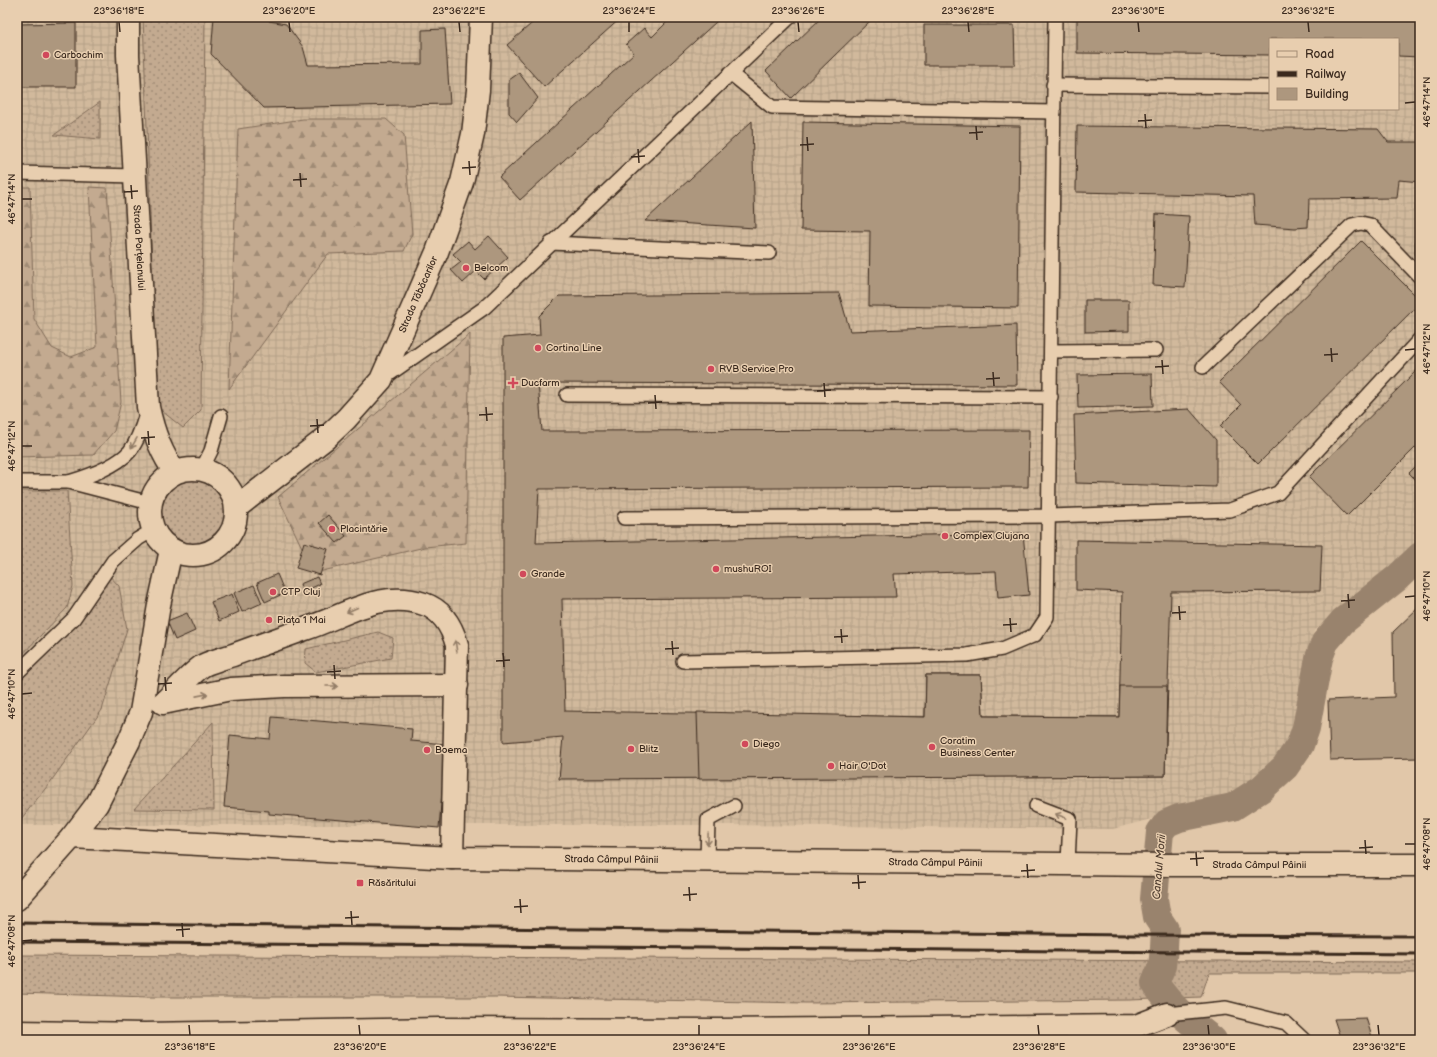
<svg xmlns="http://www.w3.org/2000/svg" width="1437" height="1057" font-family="'Balsamiq Sans',sans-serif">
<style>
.industrial{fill:url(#industrial-grid);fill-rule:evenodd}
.grass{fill:url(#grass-dots);stroke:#7f6a57}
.forest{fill:url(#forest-firs);stroke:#7f6a57}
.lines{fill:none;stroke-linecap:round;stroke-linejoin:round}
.canal{stroke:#99836d;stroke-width:28}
.building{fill:#ad977e;stroke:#3b2a1e}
.lane-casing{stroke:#3b2a1e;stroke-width:16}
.street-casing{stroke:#3b2a1e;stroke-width:25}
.secondary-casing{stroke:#3b2a1e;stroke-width:25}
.lane{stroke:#e8ceaf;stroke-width:13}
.street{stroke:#e8ceaf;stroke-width:22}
.secondary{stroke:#e8ceaf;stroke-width:22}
.rail{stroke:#3b2a1e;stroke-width:3}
.oneway{stroke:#927c66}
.ticks{fill:none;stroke:#3b2a1e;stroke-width:1.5}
.poi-dot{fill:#d1495b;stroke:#e8ceaf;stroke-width:1.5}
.labels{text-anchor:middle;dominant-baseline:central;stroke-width:3;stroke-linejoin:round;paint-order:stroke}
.poi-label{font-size:10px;fill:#3b2a1e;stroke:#e8ceaf;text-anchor:start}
.street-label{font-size:10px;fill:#3b2a1e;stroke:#e8ceaf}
.water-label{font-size:11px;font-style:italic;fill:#4e3c2e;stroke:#e8ceaf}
.neatline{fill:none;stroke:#3b2a1e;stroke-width:1.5}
.ticks-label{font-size:10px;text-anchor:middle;fill:#3b2a1e}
</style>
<defs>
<pattern id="industrial-grid" width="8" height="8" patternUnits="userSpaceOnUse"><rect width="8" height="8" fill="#d1b99c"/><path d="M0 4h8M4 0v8" fill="none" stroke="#b49f86"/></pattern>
<pattern id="grass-dots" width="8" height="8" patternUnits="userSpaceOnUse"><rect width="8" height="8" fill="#c3aa90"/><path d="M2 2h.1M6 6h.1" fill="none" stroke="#a08b75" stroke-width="1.8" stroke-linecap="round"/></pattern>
<pattern id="forest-firs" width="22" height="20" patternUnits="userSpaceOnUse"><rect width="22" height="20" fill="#c3aa90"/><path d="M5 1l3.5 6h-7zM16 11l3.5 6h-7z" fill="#a08b75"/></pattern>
</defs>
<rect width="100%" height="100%" fill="#e1c7a9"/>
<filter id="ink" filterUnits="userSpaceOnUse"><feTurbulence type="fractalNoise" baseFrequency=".025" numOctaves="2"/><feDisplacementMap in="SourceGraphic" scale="8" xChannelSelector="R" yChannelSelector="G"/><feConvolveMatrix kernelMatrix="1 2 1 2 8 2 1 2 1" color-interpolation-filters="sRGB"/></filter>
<g filter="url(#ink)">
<path class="industrial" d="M17,17H1420V538L1380,580L1314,631L1290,737L1268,770L1220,801L1113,829L730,825H17ZM1270,39H1398V109H1270Z"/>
<g class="grass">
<path d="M143,17H205L201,410L183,428L157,407Z"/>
<path d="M100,102V139L54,135Z"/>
<circle cx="192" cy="512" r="38"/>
<path d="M17,491H67L73,586L67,608L17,660Z"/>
<path d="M106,572L119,586L127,629L102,710L49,784L17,824V673Z"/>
<path d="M378,632L393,638L391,658L316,672L305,663L306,649Z"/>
<path d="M213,722L214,810L134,809Z"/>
<path d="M17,955L1420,962V973H1209L1201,997L1130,1000L806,1003L495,997H149L17,993Z"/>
</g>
<g class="forest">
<path d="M303,119H386L404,135L412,234L404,251L328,254L229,389L238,129Z"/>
<path d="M17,187H30L34,319L52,348L71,357L97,347L89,187L107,188L121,402L114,431L93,455L17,457Z"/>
<path d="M470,334L466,543L425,547L314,573L278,497Z"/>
</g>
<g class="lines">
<path class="canal" d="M1213,1040C1191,1023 1170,1007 1155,983L1162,966L1164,948L1165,929L1157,917L1154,899L1160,832L1167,823L1179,818L1233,807L1261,789L1285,767L1300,745L1306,728L1319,658L1325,642L1343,621L1397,578L1420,556"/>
</g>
<g class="building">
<path d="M214,17H269V21L286,24L303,47L308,65L422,64V30L445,29L450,104L264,108L211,54Z"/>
<path d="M539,17H622L544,87L507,45Z"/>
<path d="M672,17H712L716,22L520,200L499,177L634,53L626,44L644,28L652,37Z"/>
<path d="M822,17H874L791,98L766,71Z"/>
<path d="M1077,17H1420V57L1398,56V39H1270V55L1077,53Z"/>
<path d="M76,23V87H17V24Z"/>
<path d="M924,25H1014L1015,65H924Z"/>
<path d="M519,73L538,98L517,122L509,113V80Z"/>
<path d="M752,121L755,228L645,221Z"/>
<path d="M803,122L1020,126L1018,308L869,306L870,231L801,230Z"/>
<path d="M1077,126L1378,129L1388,142H1420V182L1399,180L1397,198L1309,199L1308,227L1295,228L1255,225L1253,196L1076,192Z"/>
<path d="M1416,205H1420V266H1415Z"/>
<path d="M1156,214L1189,216L1185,287L1153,285Z"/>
<path d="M489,236L508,257L484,279L476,271L463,283L451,270L461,262L453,254L468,241L475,249Z"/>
<path d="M1361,241L1420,300V303L1258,464L1220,426L1241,405L1219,382Z"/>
<path d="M839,293L850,331L1016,325L1017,385L538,383L542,431L1029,430L1028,487L539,489L536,543L1023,533L1029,595L998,598L996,571L894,574L896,597L562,599L565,711L925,717L926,675H981L983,716L1119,717L1122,592L1076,590V540L1322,545L1320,591L1171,592L1165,776L559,779L563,737L503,742V338L540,335L539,316L559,296Z"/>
<path d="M1085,300H1129V331L1085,332Z"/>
<path d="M1420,367V443L1347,516L1309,477Z"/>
<path d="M1152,374L1153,406L1078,408L1077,375Z"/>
<path d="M1189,409L1216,440V487L1076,483L1074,415Z"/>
<path d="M1420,462V484L1409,473Z"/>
<path d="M328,515L346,536L337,543L319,523Z"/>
<path d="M304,542L328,549L320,575L296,568Z"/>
<path d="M277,574L285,593L265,602L257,583Z"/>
<path d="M317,577L320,584L303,592L300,584Z"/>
<path d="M254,585L262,603L242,612L234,593Z"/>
<path d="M232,594L239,612L219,621L211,602Z"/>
<path d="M1420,606V758L1330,760L1328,700L1394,697L1393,632Z"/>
<path d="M187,613L195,631L175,640L167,621Z"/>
<path d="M926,675H981L983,716L1119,717L1120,686H1167L1165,776L699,779L697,712L925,717Z"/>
<path d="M272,717L412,729L411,741L446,744L439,828L269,814V811L224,807L230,735L270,739Z"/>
<path d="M1366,1018L1373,1040H1341L1334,1019Z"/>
</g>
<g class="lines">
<defs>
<g id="lane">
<path d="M730,73L772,107L1054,112"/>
<path d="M1053,85L1270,87"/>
<path d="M17,173L135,176"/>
<path d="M551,243L769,253"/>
<path d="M1051,351L1156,350"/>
<path d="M1203,367L1352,225L1361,223L1370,225L1420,277"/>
<path d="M384,378L484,308L790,17"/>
<path d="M567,395L1051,397"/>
<path d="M202,469L211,451L221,416"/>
<path d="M17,482H69L150,503"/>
<path d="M69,482C89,476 116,467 130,451C139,439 143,424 147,411"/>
<path d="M624,518L1049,516L1230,510L1278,493L1420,339"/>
<path d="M683,661L967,655L1002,649L1035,635L1047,617L1055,17"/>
<path d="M17,673L74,618L113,561L138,539L153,530"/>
<path d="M1036,806L1070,819L1068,863"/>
<path d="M707,861L708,820L734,806"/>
<path d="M1167,1014L1226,1008L1286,1023L1304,1040"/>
</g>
<g id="street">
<path id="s1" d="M237,507L326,438L346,419L381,380L437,252L462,182L473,134L478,90L481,17"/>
<path d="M164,702C174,693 193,671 204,665C213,661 224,658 233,655C257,646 281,638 305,629C345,616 381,589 424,604C442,610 452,627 457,645L452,858"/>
<path d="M163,703L231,689L284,686L457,685"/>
<path d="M17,1032L145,1034L440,1029L719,1030L1136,1026L1167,1014"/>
</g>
<g id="secondary">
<path id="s2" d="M128,17V55L148,407C153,431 160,452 175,472"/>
<circle cx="193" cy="512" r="43"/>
<path id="s3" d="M72,837L452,858L1169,865H1420"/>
<path d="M17,899L72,837L97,804L129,741L141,712L159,605L171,550"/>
</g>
</defs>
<use href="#lane" class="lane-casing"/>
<use href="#street" class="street-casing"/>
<use href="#secondary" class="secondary-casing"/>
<use href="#lane" class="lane"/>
<use href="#street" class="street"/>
<use href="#secondary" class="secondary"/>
<g class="rail">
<path d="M17,923L1132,935L1420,936"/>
<path d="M17,942L1420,954"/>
</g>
</g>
<defs><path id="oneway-shaft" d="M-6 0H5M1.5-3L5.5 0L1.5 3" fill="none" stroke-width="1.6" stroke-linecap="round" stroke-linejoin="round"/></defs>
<g class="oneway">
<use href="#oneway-shaft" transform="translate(134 443) rotate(120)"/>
<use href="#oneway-shaft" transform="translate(352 610) rotate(156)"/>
<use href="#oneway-shaft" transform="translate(456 646) rotate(-98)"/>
<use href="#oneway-shaft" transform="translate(332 686)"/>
<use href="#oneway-shaft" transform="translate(202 695) rotate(-11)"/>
<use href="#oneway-shaft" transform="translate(1061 816) rotate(-159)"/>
<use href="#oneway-shaft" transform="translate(708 839) rotate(91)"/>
</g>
</g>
<path class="ticks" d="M119,22L120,32M289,22L290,32M459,22L460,32M629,22V32M798,22L799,32M968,22L969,32M1138,22L1139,32M1308,22L1309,32M1405,103L1415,102M1145,114L1146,128M1138,121L1152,120M976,126L977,140M969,133L983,132M807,137L808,151M800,145L814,144M638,149L639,163M631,157L645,156M469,161L470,175M462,168L476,167M300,173L301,187M293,180L307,179M131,185L132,199M124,192L138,191M22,199H32M1331,348L1332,362M1405,350L1415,349M1324,355L1338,354M1162,360L1163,374M1155,367L1169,366M993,372L994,386M986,379L1000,378M824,383L825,397M817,391L831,390M655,395L656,409M648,403L662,402M486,407L487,421M479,415L493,414M317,419L318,433M310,426L324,425M148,431L149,445M141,438L155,437M22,446H32M1348,594L1349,608M1405,597L1415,596M1341,601L1355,600M1179,606L1180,620M1172,613L1186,612M1010,618L1011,632M1003,625L1017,624M841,629L842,643M834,637L848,636M672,641L673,655M665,649L679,648M503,653L504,667M496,661L510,660M334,665L335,679M327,672L341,671M165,677L166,691M158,684L172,683M22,694L32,693M1365,840L1366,854M1405,844H1415M1359,848L1373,847M1196,852L1197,866M1190,859L1204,858M1027,864L1028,878M1021,871L1035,870M858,875L859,889M852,883L866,882M689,887L690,901M683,895L697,894M520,899L521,913M514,907L528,906M351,911L352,925M345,918L359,917M182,923L183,937M176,930L190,929M22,941L32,940M189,1025L190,1035M359,1025L360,1035M529,1025L530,1035M699,1025V1035M869,1025V1035M1038,1025L1039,1035M1208,1025L1209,1035M1378,1025L1379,1035"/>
<g class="poi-dot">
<circle cx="46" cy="55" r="4"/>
<circle cx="466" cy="268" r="4"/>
<circle cx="538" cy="348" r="4"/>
<circle cx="711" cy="369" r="4"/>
<path d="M511 377h4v4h4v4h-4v4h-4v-4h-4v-4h4z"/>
<circle cx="332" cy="529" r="4"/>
<circle cx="945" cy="536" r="4"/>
<circle cx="716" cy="569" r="4"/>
<circle cx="523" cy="574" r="4"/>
<circle cx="273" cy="592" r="4"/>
<circle cx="269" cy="620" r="4"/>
<circle cx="745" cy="744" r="4"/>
<circle cx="932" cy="747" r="4"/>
<circle cx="631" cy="749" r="4"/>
<circle cx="427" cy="750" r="4"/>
<circle cx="831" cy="766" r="4"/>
<rect x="356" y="879" width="8" height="8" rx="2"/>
</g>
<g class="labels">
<g class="poi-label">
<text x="54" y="55">Carbochim</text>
<text x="474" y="268">Belcom</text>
<text x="546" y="348">Cortina Line</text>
<text x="719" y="369">RVB Service Pro</text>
<text x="521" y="383">Ducfarm</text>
<text x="340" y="529">Placintărie</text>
<text x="953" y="536">Complex Clujana</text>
<text x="724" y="569">mushuROI</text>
<text x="531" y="574">Grande</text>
<text x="281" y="592">CTP Cluj</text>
<text x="277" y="620">Piața 1 Mai</text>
<text x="940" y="741">Coratim<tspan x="940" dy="12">Business Center</tspan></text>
<text x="753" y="744">Diego</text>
<text x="639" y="749">Blitz</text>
<text x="435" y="750">Boema</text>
<text x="839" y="766">Hair O'Dot</text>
<text x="368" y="883">Răsăritului</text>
</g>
<g class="street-label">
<text stroke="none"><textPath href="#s2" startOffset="231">Strada Porțelanului</textPath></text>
<text stroke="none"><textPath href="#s1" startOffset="286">Strada Tăbăcarilor</textPath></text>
<text stroke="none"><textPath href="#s3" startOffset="540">Strada Câmpul Pâinii</textPath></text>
<text stroke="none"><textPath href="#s3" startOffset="864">Strada Câmpul Pâinii</textPath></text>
<text stroke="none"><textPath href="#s3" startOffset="1188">Strada Câmpul Pâinii</textPath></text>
</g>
<g class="water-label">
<text transform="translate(1159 867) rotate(-85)">Canalul Morii</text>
</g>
</g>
<rect width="1437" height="1057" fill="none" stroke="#e8ceaf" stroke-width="44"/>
<rect x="1269" y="38" width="130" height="72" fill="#e8ceaf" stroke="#a38c75"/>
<rect x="1277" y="51" width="20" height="6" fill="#e8ceaf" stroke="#a38c75"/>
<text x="1305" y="58" font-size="12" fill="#3b2a1e">Road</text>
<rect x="1277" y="71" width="20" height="6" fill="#3b2a1e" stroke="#a38c75"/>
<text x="1305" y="78" font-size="12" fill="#3b2a1e">Railway</text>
<rect x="1277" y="88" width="20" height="12" fill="#ad977e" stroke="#a38c75"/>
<text x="1305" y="98" font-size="12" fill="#3b2a1e">Building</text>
<rect x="22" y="22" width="1393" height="1013" class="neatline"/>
<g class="ticks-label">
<text x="119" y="14">23°36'18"E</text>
<text x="289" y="14">23°36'20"E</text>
<text x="459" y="14">23°36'22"E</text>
<text x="629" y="14">23°36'24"E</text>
<text x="798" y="14">23°36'26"E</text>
<text x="968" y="14">23°36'28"E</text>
<text x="1138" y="14">23°36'30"E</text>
<text x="1308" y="14">23°36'32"E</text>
<text transform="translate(1426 102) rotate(-90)" y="4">46°47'14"N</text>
<text transform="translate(11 199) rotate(-90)" y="4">46°47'14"N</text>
<text transform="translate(1426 349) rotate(-90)" y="4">46°47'12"N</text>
<text transform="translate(11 446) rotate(-90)" y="4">46°47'12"N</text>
<text transform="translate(1426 596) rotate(-90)" y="4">46°47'10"N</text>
<text transform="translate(11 694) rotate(-90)" y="4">46°47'10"N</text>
<text transform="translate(1426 844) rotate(-90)" y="4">46°47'08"N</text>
<text transform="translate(11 941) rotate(-90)" y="4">46°47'08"N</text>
<text x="190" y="1050">23°36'18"E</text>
<text x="360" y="1050">23°36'20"E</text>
<text x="530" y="1050">23°36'22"E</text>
<text x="699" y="1050">23°36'24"E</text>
<text x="869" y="1050">23°36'26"E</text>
<text x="1039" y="1050">23°36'28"E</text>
<text x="1209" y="1050">23°36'30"E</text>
<text x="1379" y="1050">23°36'32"E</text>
</g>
</svg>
